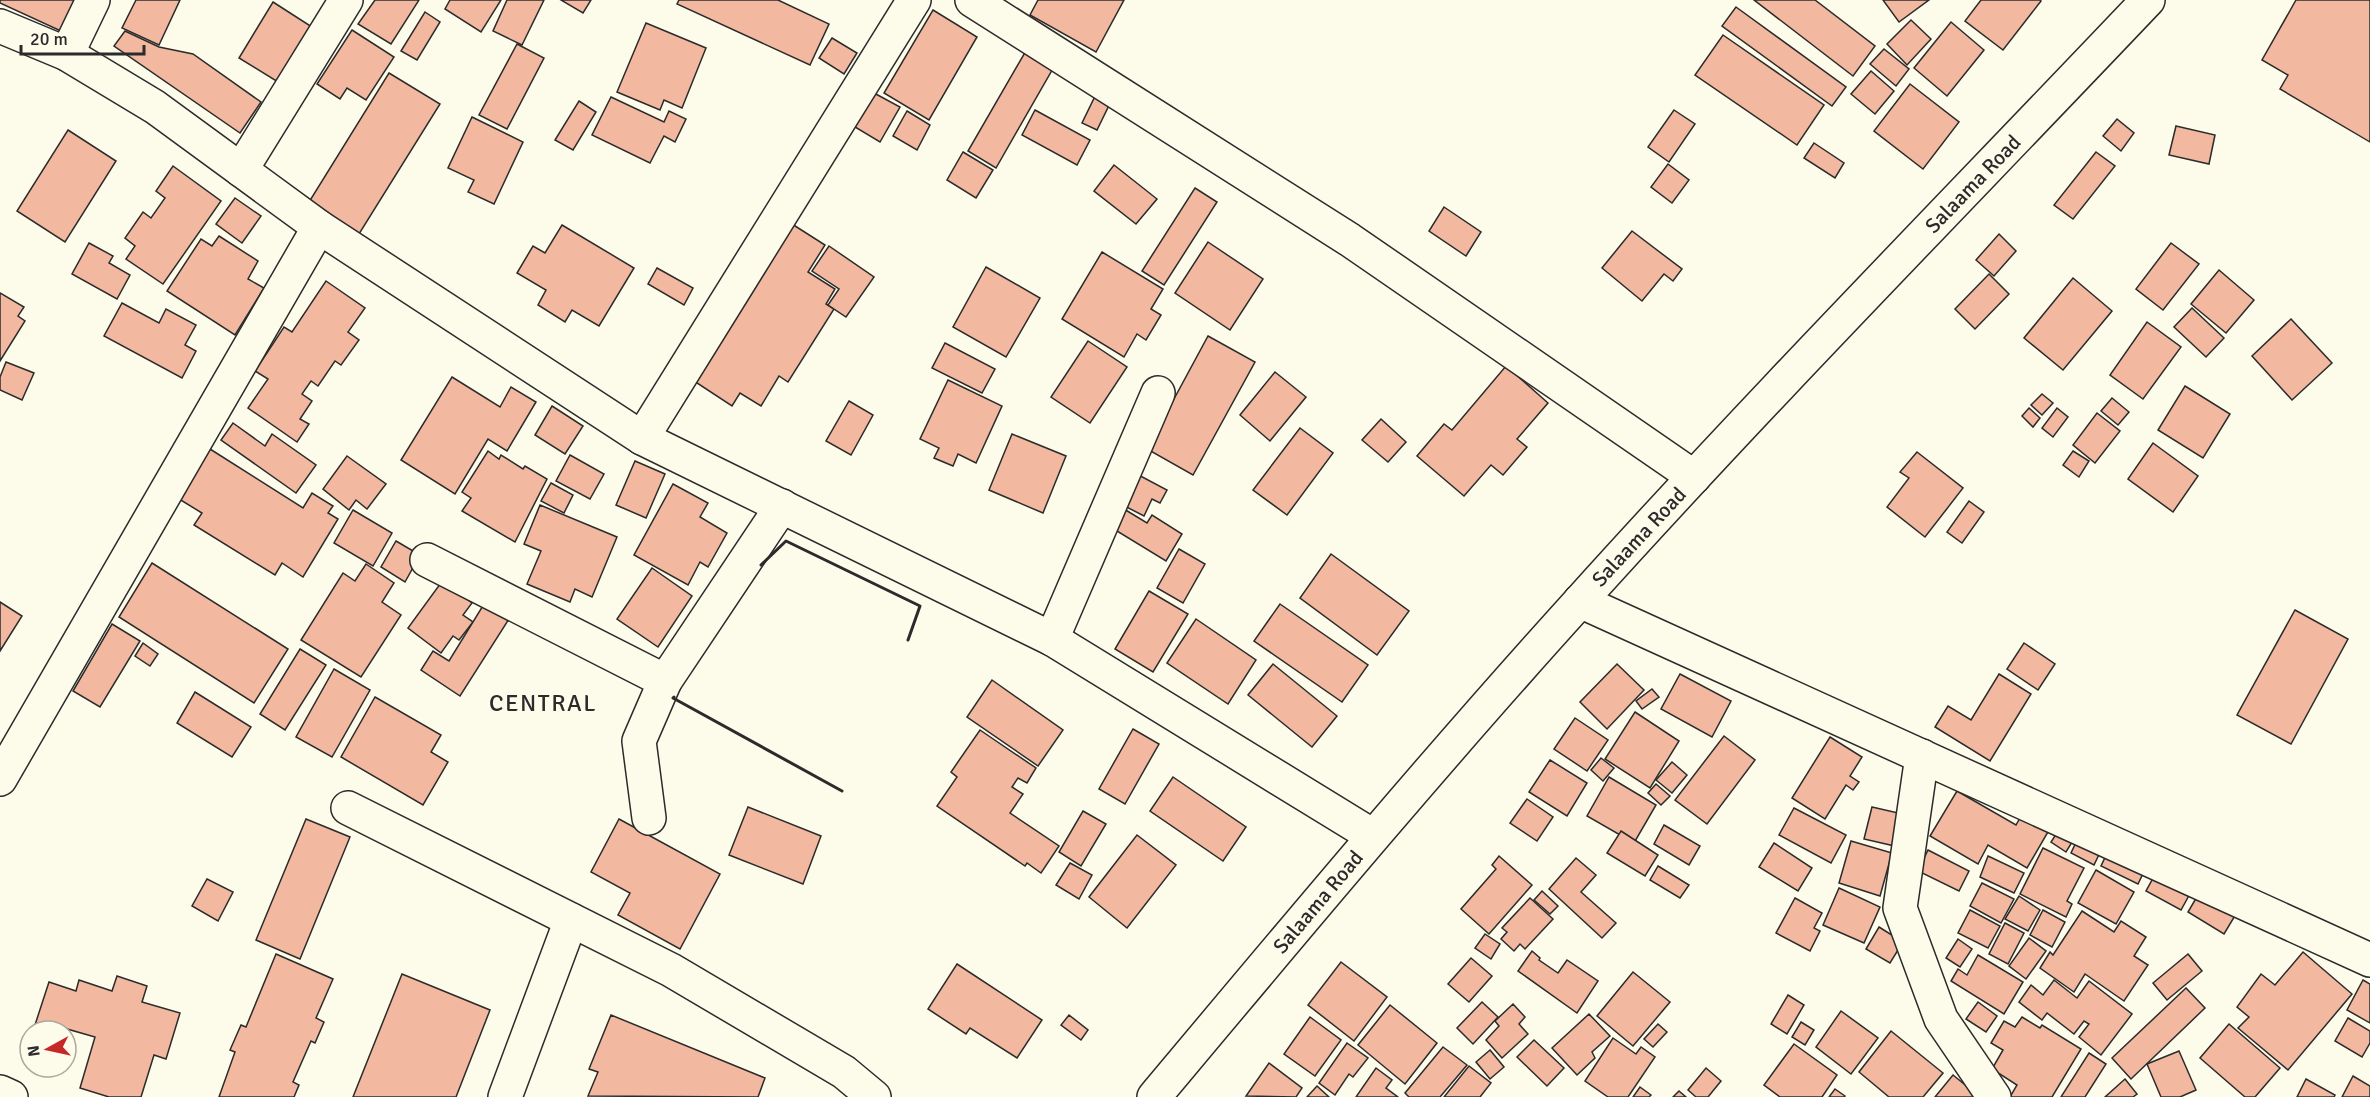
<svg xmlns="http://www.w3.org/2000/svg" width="2370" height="1097" font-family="Signika,sans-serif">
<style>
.building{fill:#f2b8a0;stroke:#2b2b2b;stroke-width:1.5}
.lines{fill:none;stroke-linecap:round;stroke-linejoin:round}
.minor-casing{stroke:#2b2b2b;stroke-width:36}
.major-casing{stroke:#2b2b2b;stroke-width:36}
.minor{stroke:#fdfbea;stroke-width:33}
.major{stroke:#fdfbea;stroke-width:33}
.wall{stroke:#2b2b2b;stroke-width:3}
.labels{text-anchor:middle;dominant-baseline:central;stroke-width:4.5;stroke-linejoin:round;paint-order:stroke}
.street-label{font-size:21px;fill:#2b2b2b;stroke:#fdfbea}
.quarter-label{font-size:24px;letter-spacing:1.5px;fill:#2b2b2b;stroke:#fdfbea}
</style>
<rect width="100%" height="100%" fill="#fdfbea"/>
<g class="building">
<path d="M0,0H77L63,32L0,3Z"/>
<path d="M136,0H180L159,45L122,28Z"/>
<path d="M375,0H419L391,44L358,24Z"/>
<path d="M450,0H501L481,32L445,9Z"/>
<path d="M507,0H544L522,45L493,31Z"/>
<path d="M561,0H591L583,13Z"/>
<path d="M679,0H778L829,24L810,65L677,4Z"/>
<path d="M1038,0H1124L1096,52L1030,15Z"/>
<path d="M1754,0H1815L1875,46L1853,76Z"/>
<path d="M1883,0H1929L1899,22Z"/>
<path d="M1981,0H2040L2041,1L2003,50L1965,21Z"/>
<path d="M2296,0H2370V142L2280,89L2288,75L2262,60Z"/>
<path d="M273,2L312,27L278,82L239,58Z"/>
<path d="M1736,7L1846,87L1832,106L1722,26Z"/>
<path d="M933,10L977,37L929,120L884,93Z"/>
<path d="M425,12L440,22L417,60L401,51Z"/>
<path d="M1911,20L1931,39L1907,65L1887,44Z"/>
<path d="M1951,22L1984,50L1947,96L1914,68Z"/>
<path d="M646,23L706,48L682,108L664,100L660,110L617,92Z"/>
<path d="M352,30L394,57L366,100L347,88L340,99L317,84Z"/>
<path d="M125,31L159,47L193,54L261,102L240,133L114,46Z"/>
<path d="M1723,35L1824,105L1797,145L1695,75Z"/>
<path d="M832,38L857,53L844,74L819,58Z"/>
<path d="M517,44L544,58L507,129L479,115Z"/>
<path d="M1027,49L1055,65L996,168L968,151Z"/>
<path d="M1884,49L1909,69L1896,86L1870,64Z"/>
<path d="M1871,71L1894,91L1875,114L1851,94Z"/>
<path d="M389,73L440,104L359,234L309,202Z"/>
<path d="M1910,84L1959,122L1923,169L1874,131Z"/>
<path d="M1100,86L1115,93L1097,130L1082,123Z"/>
<path d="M874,93L900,107L880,142L855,127Z"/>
<path d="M611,97L664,122L669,111L686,119L675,142L664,136L650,163L592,135Z"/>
<path d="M579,101L596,112L573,150L555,140Z"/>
<path d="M1035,110L1090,140L1077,165L1022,135Z"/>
<path d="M1674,110L1695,124L1669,162L1648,147Z"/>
<path d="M907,111L930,125L917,150L893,136Z"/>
<path d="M472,117L523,142L494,204L468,192L474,180L448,168Z"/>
<path d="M2117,119L2134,133L2121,151L2103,136Z"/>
<path d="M2176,126L2215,135L2209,164L2169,155Z"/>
<path d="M68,130L116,161L65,242L17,211Z"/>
<path d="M1814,143L1844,163L1835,178L1804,158Z"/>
<path d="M963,152L993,170L976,198L947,180Z"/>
<path d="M2096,152L2115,166L2073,219L2054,205Z"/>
<path d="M1668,164L1689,180L1672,203L1651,187Z"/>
<path d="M1114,165L1157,199L1136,224L1094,191Z"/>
<path d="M173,166L221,201L163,284L126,259L135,246L125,238L143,212L151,218L165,198L156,191Z"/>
<path d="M1195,188L1217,202L1164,285L1142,271Z"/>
<path d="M235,198L261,216L242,243L216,224Z"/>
<path d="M1444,207L1481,232L1466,256L1429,231Z"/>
<path d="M792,224L825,245L808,272L835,289L826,304L834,309L788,382L779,376L761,406L740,393L732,406L694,381Z"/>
<path d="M562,225L634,268L599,326L572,310L565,322L538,305L546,290L517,273L533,246L545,253Z"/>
<path d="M1632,231L1682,269L1673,281L1664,274L1642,301L1602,268Z"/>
<path d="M1999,234L2016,251L1994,276L1976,260Z"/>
<path d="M219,236L258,261L248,279L264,288L235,335L167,291L201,239L212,246Z"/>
<path d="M1208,242L1263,279L1230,330L1175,293Z"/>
<path d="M89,243L113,256L109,263L130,275L117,299L72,274Z"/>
<path d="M2171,243L2199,264L2163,310L2136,289Z"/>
<path d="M829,246L874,277L846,317L828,305L839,289L812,271Z"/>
<path d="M1102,252L1163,289L1151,309L1161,315L1146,340L1137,334L1124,357L1062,319Z"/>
<path d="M986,267L1040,298L1006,357L953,327Z"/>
<path d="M657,268L693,288L684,305L648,284Z"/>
<path d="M2219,270L2254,300L2226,333L2191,304Z"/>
<path d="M1989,274L2009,294L1975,329L1955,309Z"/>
<path d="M2073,278L2112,311L2063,370L2024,338Z"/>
<path d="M326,281L365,308L348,332L359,340L341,365L335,361L318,386L311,381L302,394L312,401L300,419L309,424L297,442L248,408L268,379L255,371L284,327L292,332Z"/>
<path d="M0,293L24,307L18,316L25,321L0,361Z"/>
<path d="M122,303L159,323L166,309L196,325L185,345L196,351L182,378L104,336Z"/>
<path d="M2192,308L2224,338L2206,357L2174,327Z"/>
<path d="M2291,319L2332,363L2292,400L2252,356Z"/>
<path d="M2147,322L2181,347L2143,399L2110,375Z"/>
<path d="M1208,336L1255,362L1193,475L1147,449Z"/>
<path d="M1088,341L1127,367L1090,423L1051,397Z"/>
<path d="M945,343L995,369L982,393L932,368Z"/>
<path d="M6,362L34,373L22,400L0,390V377Z"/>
<path d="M1506,366L1548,403L1517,439L1527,447L1503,475L1491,465L1464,496L1417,456L1444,424L1452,430Z"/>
<path d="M1275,372L1306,397L1270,441L1240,415Z"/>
<path d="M452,377L500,407L511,387L536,402L507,451L488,439L455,494L401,460Z"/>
<path d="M948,380L1002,406L976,463L958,454L953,466L934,458L939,448L920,439Z"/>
<path d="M2185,386L2230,414L2203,458L2158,430Z"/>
<path d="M2042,394L2053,403L2042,415L2031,405Z"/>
<path d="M2112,398L2129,412L2118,425L2101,411Z"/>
<path d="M849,401L873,415L851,455L826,441Z"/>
<path d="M552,406L583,426L565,454L535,435Z"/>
<path d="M2029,408L2040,418L2033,427L2022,416Z"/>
<path d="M2057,408L2068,417L2053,437L2042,428Z"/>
<path d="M2097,413L2120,431L2095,463L2073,445Z"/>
<path d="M1381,419L1406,442L1388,462L1362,440Z"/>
<path d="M233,423L265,446L272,434L316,465L296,493L221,440Z"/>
<path d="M1300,428L1333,453L1287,515L1253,490Z"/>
<path d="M1012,434L1066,456L1043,513L989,490Z"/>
<path d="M2153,443L2198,476L2173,512L2128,479Z"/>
<path d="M210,449L303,508L312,493L333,506L328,513L338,519L303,577L282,563L275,575L194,525L202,513L179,499Z"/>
<path d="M488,451L499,459L501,455L523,469L525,466L547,479L515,542L462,511L471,498L462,492Z"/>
<path d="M2073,451L2089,461L2079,477L2063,465Z"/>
<path d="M1917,452L1963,488L1925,537L1887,507L1909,478L1900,472Z"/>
<path d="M570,455L604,474L590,499L556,481Z"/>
<path d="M347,456L386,484L367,509L356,500L349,510L323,489Z"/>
<path d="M635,461L665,474L646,518L616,505Z"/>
<path d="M1131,471L1167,490L1160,503L1152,499L1144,516L1115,501Z"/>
<path d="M551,483L573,495L564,513L541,501Z"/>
<path d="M673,484L708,503L700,517L727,533L708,567L700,562L688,585L634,555Z"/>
<path d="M1969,501L1984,512L1962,543L1947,532Z"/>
<path d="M540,505L617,537L592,597L575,589L570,602L527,584L541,551L524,544Z"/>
<path d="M1124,509L1147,523L1152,515L1182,534L1166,561L1112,528Z"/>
<path d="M353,510L392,533L373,566L334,543Z"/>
<path d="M396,541L420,555L405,582L381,567Z"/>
<path d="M1179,549L1205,564L1183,603L1157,588Z"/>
<path d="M1331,554L1409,611L1377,655L1300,598Z"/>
<path d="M152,563L288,649L254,703L119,617Z"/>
<path d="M366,564L394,583L382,602L401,615L361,677L301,640L343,573L355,581Z"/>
<path d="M652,568L692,596L658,647L617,619Z"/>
<path d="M443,580L472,603L463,615L473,622L459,640L453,636L441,653L408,628Z"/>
<path d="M1149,591L1188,614L1153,672L1115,649Z"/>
<path d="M0,602L22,616L0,651Z"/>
<path d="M484,604L509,619L460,696L421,670L433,651L449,661Z"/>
<path d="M1280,604L1368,665L1342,702L1254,641Z"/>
<path d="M2295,610L2348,639L2291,744L2237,715Z"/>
<path d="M1196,619L1256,660L1228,704L1167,663Z"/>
<path d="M112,624L140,641L100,707L73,691Z"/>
<path d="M143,643L158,654L150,666L135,656Z"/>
<path d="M2024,643L2055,664L2038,690L2007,669Z"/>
<path d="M300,649L326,665L285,730L260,714Z"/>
<path d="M1273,664L1337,716L1312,747L1248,695Z"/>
<path d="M1617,664L1644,690L1607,729L1580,702Z"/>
<path d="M334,669L370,690L332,757L296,737Z"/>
<path d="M1680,674L1731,701L1712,737L1661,709Z"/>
<path d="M1999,674L2031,694L1990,761L1935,727L1948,706L1971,720Z"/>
<path d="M992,680L1063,730L1038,766L967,717Z"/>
<path d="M1652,689L1659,697L1642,709L1636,701Z"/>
<path d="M195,692L251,727L232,757L177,723Z"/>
<path d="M375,697L441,735L431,752L448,762L423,805L341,757Z"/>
<path d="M1635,712L1679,741L1650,788L1605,759Z"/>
<path d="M1575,718L1608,740L1587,771L1554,749Z"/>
<path d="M1133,729L1159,744L1125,804L1099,789Z"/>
<path d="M980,730L1036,768L1027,783L1018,778L1012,787L1023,794L1010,813L1059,846L1041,873L1027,863L1025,866L937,806L957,777L951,772Z"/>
<path d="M1724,736L1755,760L1707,824L1675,800Z"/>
<path d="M1830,737L1862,757L1850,776L1859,782L1853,790L1846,785L1825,819L1792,798Z"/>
<path d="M1601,758L1614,768L1603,781L1591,770Z"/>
<path d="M1550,760L1587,783L1567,816L1529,792Z"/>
<path d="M1672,762L1687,775L1672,793L1656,780Z"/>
<path d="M1173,777L1246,827L1223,861L1150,811Z"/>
<path d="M1609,777L1656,805L1634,843L1587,816Z"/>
<path d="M1656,784L1670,796L1661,805L1648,793Z"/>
<path d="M1957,791L2016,825L2025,809L2052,825L2027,868L1988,845L1978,864L1930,836Z"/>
<path d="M1527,799L1553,817L1537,841L1510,823Z"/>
<path d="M748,807L821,836L803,884L729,855Z"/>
<path d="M1872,807L1907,815L1899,847L1864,839Z"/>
<path d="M1794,808L1846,835L1831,863L1779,835Z"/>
<path d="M1083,811L1106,824L1081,866L1059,852Z"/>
<path d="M306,819L350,837L300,959L256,940Z"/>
<path d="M619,819L720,874L680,949L618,915L630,893L591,872Z"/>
<path d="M1664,825L1700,846L1689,865L1654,844Z"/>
<path d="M2062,825L2077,834L2066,852L2051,842Z"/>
<path d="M1621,831L1658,855L1645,876L1607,853Z"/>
<path d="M2080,834L2103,846L2094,865L2071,853Z"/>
<path d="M1137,835L1176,865L1127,928L1089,897Z"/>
<path d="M1851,841L1892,853L1880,896L1839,883Z"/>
<path d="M1774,843L1812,868L1798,891L1759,867Z"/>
<path d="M2111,845L2148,863L2138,884L2101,866Z"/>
<path d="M2043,848L2084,868L2067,901L2072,904L2066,917L2020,894Z"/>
<path d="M1928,850L1969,871L1959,891L1918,871Z"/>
<path d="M1499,856L1532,885L1489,934L1461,909L1496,869L1492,865Z"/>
<path d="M1988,856L2024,873L2014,893L1980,877Z"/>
<path d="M1576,858L1596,875L1581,892L1616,923L1602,938L1549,889Z"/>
<path d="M1070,863L1092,875L1079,899L1056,885Z"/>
<path d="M1658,866L1689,885L1680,898L1650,880Z"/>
<path d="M2096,870L2134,892L2116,924L2078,903Z"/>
<path d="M2157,871L2192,890L2181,910L2146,891Z"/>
<path d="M207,879L233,892L218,921L192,906Z"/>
<path d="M1982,883L2014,899L2001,923L1970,906Z"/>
<path d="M1839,888L1880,907L1864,943L1823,925Z"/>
<path d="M2202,888L2239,909L2224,934L2188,912Z"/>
<path d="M1542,891L1558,906L1550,914L1534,900Z"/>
<path d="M2019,896L2040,910L2028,931L2005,919Z"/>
<path d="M1530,898L1553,919L1525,949L1520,944L1514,951L1501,939L1507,932L1502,928Z"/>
<path d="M1795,898L1822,913L1814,928L1820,931L1810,951L1776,933Z"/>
<path d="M1970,910L2000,926L1988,948L1958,933Z"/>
<path d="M2043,910L2065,922L2052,947L2030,935Z"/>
<path d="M2082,911L2114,932L2121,921L2146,937L2134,956L2148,965L2124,1001L2085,974L2074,992L2040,968L2050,952L2053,955Z"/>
<path d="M2005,923L2024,933L2008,964L1989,954Z"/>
<path d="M1879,927L1903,942L1890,963L1866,949Z"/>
<path d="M1485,934L1500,944L1491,959L1475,948Z"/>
<path d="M2029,938L2046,951L2026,979L2009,966Z"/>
<path d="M1958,939L1972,949L1960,967L1946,958Z"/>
<path d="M1532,951L1540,958L1539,960L1558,973L1567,960L1598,981L1577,1013L1518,971Z"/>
<path d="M2303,952L2352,994L2288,1070L2238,1028L2249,1017L2237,1007L2261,974L2275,985Z"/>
<path d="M276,954L333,979L316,1018L324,1022L315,1043L311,1041L293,1082L299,1085L294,1097H219L235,1052L230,1050L241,1025L246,1027Z"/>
<path d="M2188,954L2202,971L2167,1000L2153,983Z"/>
<path d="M1978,955L2023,982L2004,1014L1951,981L1958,969L1967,975Z"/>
<path d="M1471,958L1492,976L1469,1002L1448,984Z"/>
<path d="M1341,962L1387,997L1354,1041L1308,1005Z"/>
<path d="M957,964L1042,1020L1017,1058L970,1028L966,1034L928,1009Z"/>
<path d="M1633,972L1670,1002L1633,1046L1597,1016Z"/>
<path d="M402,974L490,1010L456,1097H353Z"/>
<path d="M117,976L147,986L142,1002L180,1013L166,1059L154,1055L141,1097H109L80,1088L95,1037L67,1029L66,1031H33L49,982L76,991L79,980L112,991Z"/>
<path d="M2054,980L2077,998L2089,981L2132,1014L2101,1055L2079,1037L2089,1024L2084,1021L2074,1034L2047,1013L2042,1020L2019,1002L2031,985L2043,995Z"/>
<path d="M2363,980L2370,984V1023L2347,1010Z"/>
<path d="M2186,988L2205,1008L2131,1079L2112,1058Z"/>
<path d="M1788,995L1804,1005L1787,1034L1771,1024Z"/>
<path d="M1482,1002L1498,1017L1473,1044L1457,1028Z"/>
<path d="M1978,1002L1997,1016L1986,1032L1966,1019Z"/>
<path d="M1513,1004L1525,1017L1519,1024L1528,1034L1502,1058L1486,1040L1499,1026L1495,1021Z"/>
<path d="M1390,1005L1437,1043L1405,1084L1358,1045Z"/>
<path d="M1841,1011L1878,1038L1851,1074L1816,1047Z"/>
<path d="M1589,1014L1610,1036L1592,1052L1595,1058L1577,1075L1552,1048Z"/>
<path d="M611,1015L765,1078L758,1097L588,1096L598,1072L589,1069Z"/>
<path d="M1069,1015L1088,1030L1081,1040L1061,1025Z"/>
<path d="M1310,1017L1341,1040L1315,1076L1284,1054Z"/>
<path d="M2022,1017L2040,1028L2042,1025L2081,1049L2052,1097H2010L2017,1085L1992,1069L2003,1050L1991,1043L2004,1021L2015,1027Z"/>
<path d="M2348,1018L2370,1031V1043L2362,1057L2335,1041Z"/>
<path d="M1801,1022L1814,1030L1805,1045L1792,1037Z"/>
<path d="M1658,1024L1667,1032L1653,1047L1644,1039Z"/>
<path d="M2229,1024L2280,1068L2255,1097H2245L2200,1058Z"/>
<path d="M1891,1031L1943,1073L1923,1097H1889L1859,1072Z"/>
<path d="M1613,1038L1636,1054L1641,1047L1655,1057L1628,1097H1608L1585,1081Z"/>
<path d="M1534,1040L1564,1068L1547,1086L1517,1057Z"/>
<path d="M1347,1043L1368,1058L1353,1077L1349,1074L1335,1095L1319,1083Z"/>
<path d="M1794,1044L1837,1075L1822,1097H1780L1764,1085Z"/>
<path d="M1443,1047L1467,1065L1440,1097H1409L1405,1093Z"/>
<path d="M1490,1050L1504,1067L1490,1079L1476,1062Z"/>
<path d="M2179,1051L2196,1090L2180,1097H2161L2147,1064Z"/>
<path d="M2089,1053L2106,1064L2085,1097H2061Z"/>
<path d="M1269,1063L1302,1088L1296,1097L1246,1096Z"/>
<path d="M1469,1066L1491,1083L1480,1097H1444Z"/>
<path d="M1376,1068L1392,1080L1386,1088L1398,1097H1356Z"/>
<path d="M1706,1068L1721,1081L1708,1097H1696L1688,1090Z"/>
<path d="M1953,1075L1980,1097H1935Z"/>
<path d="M2353,1076L2370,1086V1097H2342Z"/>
<path d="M2125,1079L2137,1094L2133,1097H2105Z"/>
<path d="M2306,1079L2335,1095L2334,1097H2297Z"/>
<path d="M1317,1086L1329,1097H1307Z"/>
<path d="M1640,1087L1651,1095L1649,1097H1633Z"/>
<path d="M1835,1089L1845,1096L1844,1097H1829Z"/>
<path d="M1679,1091L1686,1097H1673Z"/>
</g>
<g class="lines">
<defs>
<g id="minor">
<path d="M972,0L1350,240L1694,477"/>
<path d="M0,26L67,54L155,107L319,227L642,438L1052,639L1373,836"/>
<path d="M67,54L93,0"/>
<path d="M241,170L346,0"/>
<path d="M642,438L914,0"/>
<path d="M427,560L665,681"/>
<path d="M1580,601L2370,960"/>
<path d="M1052,639L1158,393"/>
<path d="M1922,756L1900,908L1941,1019L1994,1097"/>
<path d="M0,779L319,227"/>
<path d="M348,808L671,970L844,1072L874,1097"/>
<path d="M649,818L639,741L665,681L782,506"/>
<path d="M0,1092L11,1097"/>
<path d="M505,1097L571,920"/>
</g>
<path id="major" d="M1154,1097C1294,930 1434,762 1581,600C1765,396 1959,199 2148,0"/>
</defs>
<use href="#minor" class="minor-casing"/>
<use href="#major" class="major-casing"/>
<use href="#minor" class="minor"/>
<use href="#major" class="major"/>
<g class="wall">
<path d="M761,565L786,541L920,606L908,640"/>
<path d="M674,697L673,698L842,791"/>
</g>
</g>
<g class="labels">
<g class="street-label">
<text transform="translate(1973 184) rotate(-46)">Salaama Road</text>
<text transform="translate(1639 537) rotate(-47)">Salaama Road</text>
<text transform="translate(1318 902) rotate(-50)">Salaama Road</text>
</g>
<g class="quarter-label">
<text x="543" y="703">CENTRAL</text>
</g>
</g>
<g transform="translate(48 1049) rotate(262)"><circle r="28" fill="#fdfbea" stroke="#a9a89e" stroke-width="1.5"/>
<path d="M0-4.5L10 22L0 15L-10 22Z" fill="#c62828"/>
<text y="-9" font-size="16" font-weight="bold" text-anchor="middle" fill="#2b2b2b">N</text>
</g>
<path d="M21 45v9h123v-9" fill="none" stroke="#2b2b2b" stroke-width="3"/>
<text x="30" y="45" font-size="18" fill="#2b2b2b" stroke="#fdfbea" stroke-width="4.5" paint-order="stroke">20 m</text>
</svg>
